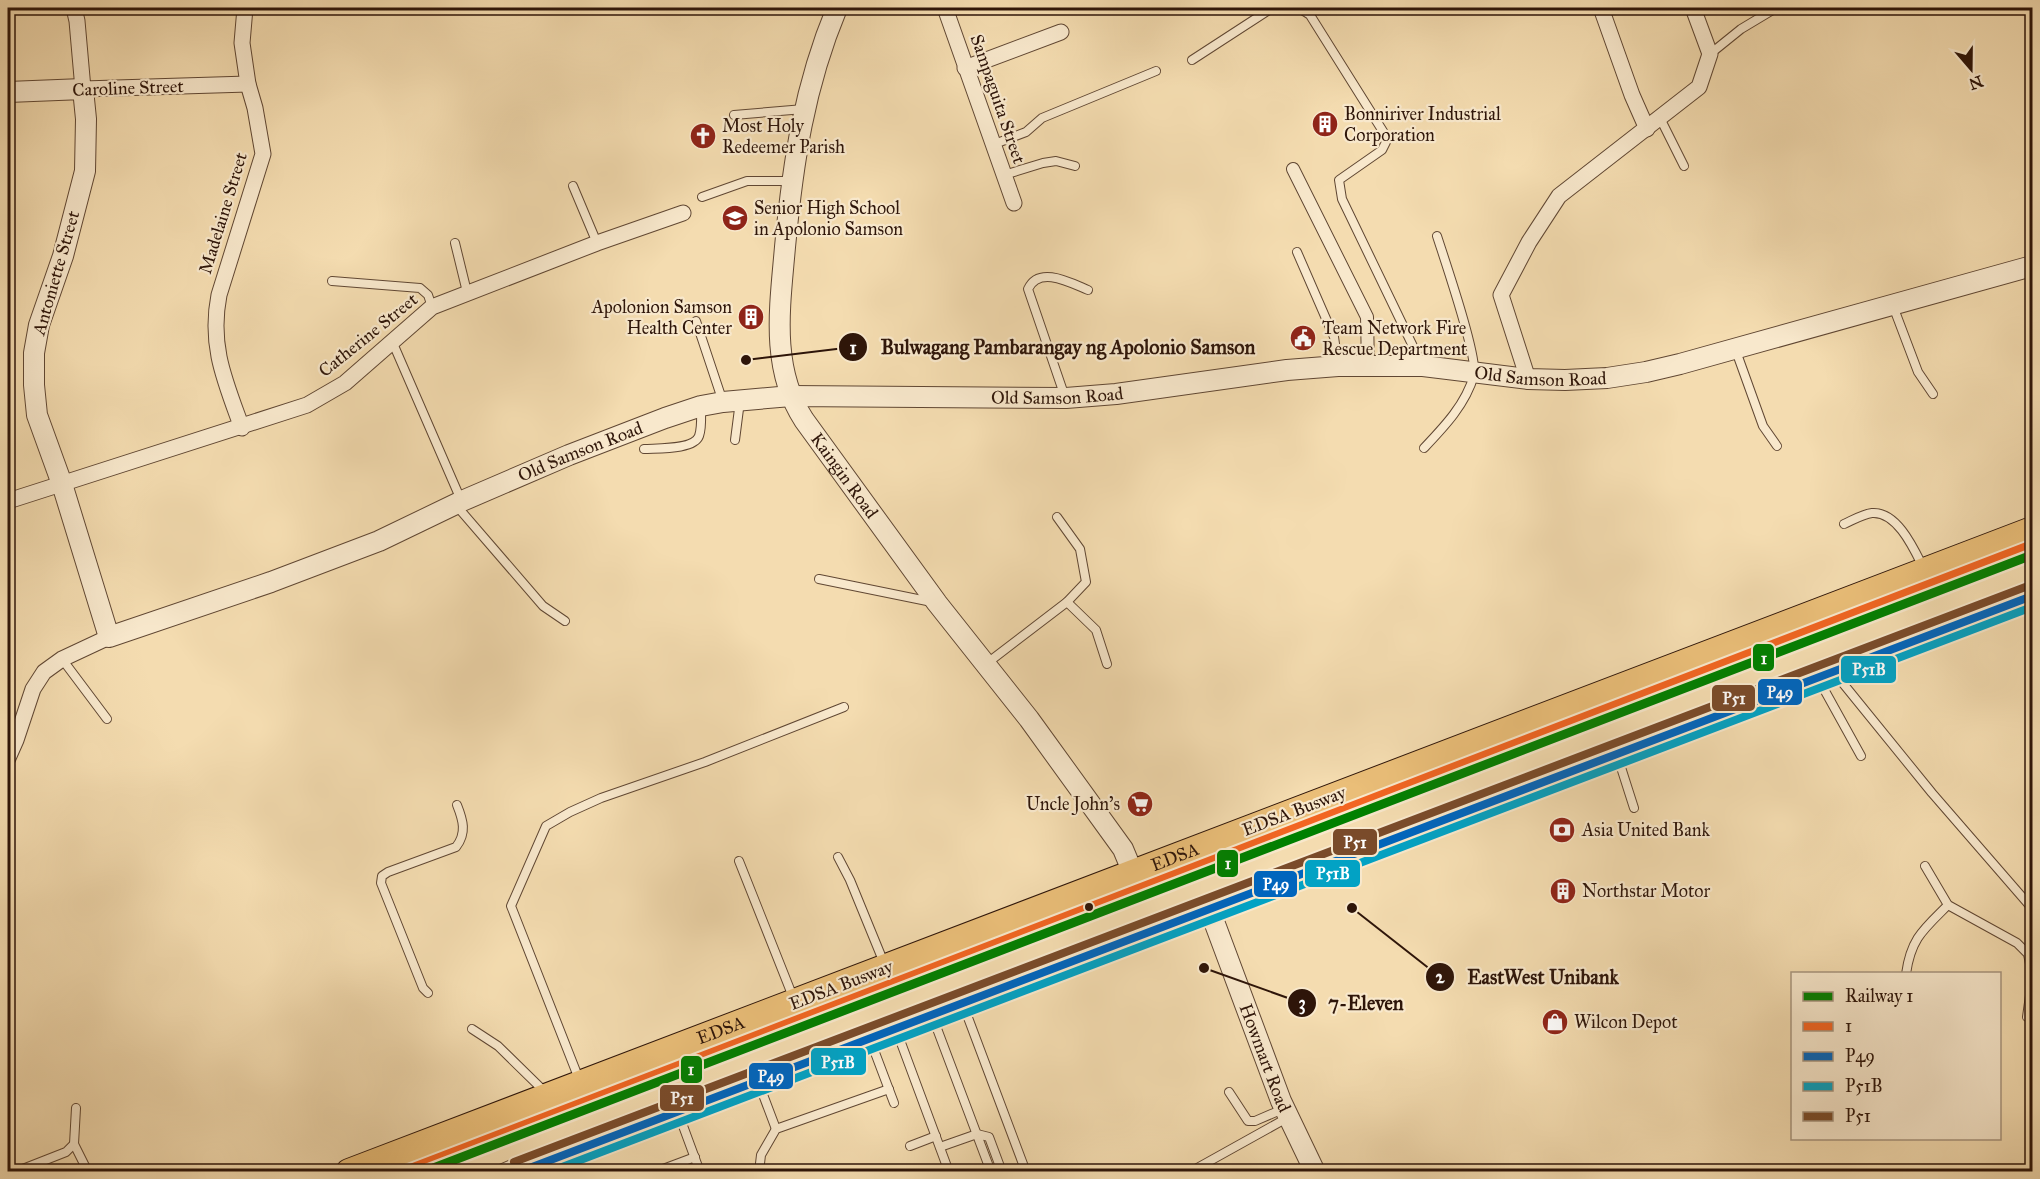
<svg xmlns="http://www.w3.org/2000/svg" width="2040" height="1179" font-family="'IM FELL Great Primer',serif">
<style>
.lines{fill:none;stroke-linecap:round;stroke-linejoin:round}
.service-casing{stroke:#604733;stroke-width:10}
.pedestrian-casing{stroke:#604733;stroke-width:14}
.minor-casing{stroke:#604733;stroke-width:17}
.tertiary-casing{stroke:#604733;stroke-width:22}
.trunk-casing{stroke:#2e1509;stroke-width:28}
.service{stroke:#f8e8cc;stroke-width:8}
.pedestrian{stroke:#f8e8cc;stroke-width:12}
.minor{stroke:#f8e8cc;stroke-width:15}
.tertiary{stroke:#f8e8cc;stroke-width:20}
.trunk{stroke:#eabe78;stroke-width:26}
.bus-1-casing{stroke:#f8e8cc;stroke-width:12}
.bus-2-casing{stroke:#f8e8cc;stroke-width:12}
.bus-3-casing{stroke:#f8e8cc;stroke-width:12}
.bus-4-casing{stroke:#f8e8cc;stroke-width:12}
.bus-1{stroke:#f26522;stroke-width:8}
.bus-2{stroke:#0065bd;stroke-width:8}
.bus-3{stroke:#02a2c4;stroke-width:8}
.bus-4{stroke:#7a4b2a;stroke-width:8}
.rail-1-casing{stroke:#f8e8cc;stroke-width:14}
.rail-1{stroke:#008000;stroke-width:9}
.bus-dot{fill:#2e1509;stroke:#f8e8cc;stroke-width:2}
.labels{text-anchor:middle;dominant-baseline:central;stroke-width:4.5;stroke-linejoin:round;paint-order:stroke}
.street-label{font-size:18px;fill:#2e1509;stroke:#f8e8cc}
.poi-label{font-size:18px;fill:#2e1509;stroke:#f8e8cc;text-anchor:start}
.leader{fill:none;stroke:#2e1509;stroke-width:2}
.callout-dot{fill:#2e1509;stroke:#f8e8cc;stroke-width:2}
.mark-label{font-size:18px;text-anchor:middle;font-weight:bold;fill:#fff}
.callout-label{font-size:20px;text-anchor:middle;font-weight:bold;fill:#2e1509;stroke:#f8e8cc;stroke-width:4.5;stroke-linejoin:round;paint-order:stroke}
.line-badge{stroke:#f8e8cc;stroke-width:2}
.badge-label{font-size:16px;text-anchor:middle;font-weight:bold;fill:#fff}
</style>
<rect width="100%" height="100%" fill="#f4dcb0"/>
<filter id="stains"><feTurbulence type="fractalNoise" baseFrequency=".00333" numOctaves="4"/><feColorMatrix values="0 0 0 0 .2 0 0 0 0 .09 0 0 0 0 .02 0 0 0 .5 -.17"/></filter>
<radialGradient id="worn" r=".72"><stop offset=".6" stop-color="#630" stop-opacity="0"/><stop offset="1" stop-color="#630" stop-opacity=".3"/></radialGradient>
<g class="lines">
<defs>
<g id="service">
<path d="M1299,8L1310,15L1384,133L1386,142L1382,150L1339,180L1342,199L1422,365"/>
<path d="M1710,54L1741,29L1776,8"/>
<path d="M1192,60L1272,8"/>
<path d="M734,115L804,109"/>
<path d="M1660,118L1684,166"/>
<path d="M992,145L1026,132L1042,118L1156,71"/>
<path d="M1004,175L1043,163L1056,161L1075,166"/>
<path d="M573,186L597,243"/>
<path d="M702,197L747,181H791"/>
<path d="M455,243L467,292"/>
<path d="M1297,252L1334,337L1338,364"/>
<path d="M332,281L420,288L428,295L432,307"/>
<path d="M1893,306L1918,372L1933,394"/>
<path d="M696,321L723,402"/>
<path d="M392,341L461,500"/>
<path d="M1736,351L1763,426L1777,446"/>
<path d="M1065,397L1028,289C1039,265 1071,283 1088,290"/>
<path d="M735,440L740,401"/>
<path d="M1424,448C1444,427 1466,404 1474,375C1478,357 1445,261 1437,236"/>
<path d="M644,449C657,448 694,450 699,436C702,428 701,417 701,408"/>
<path d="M455,504L543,606L565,621"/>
<path d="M1844,524C1853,520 1863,514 1872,513C1897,511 1914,549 1923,567"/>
<path d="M819,579L932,602"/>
<path d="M1067,602L1096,630L1107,664"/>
<path d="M62,659L107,719"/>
<path d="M986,664L1067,602L1086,582L1080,549L1057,517"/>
<path d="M1837,676L1932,793L2030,906"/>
<path d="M1820,682L1861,756"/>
<path d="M1618,758L1634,808"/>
<path d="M838,857L850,880L884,963"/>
<path d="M739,861L793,997"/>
<path d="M1925,866L1948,905L2017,943L2028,954L2032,974"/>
<path d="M1906,974C1911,938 1924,929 1948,905"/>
<path d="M428,993L423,988L381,883L382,876L388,872L456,847C467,833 463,820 457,805"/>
<path d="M964,1007L1026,1172"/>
<path d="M2027,1017L2032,981"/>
<path d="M933,1018L991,1172"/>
<path d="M472,1029L498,1046L545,1092"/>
<path d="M897,1032L949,1172"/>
<path d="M871,1042L894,1103"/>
<path d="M579,1079L511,906L546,826L570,812L601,798L705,762L844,707"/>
<path d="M759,1084L776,1129"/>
<path d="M1229,1092L1248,1121H1255L1283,1109"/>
<path d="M76,1108L74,1144L88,1172"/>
<path d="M679,1115L700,1172"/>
<path d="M910,1146L936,1136"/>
<path d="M940,1147L977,1134L989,1137L1002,1172"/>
<path d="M15,1172L66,1152L74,1144"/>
<path d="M399,1172L2032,544"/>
<path d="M493,1172L514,1163"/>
<path d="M655,1172L695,1157"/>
<path d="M759,1172L761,1155L776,1129L889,1089"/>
<path d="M1190,1172L1287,1118"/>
</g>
<path id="pedestrian" d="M1293,169L1367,317L1368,367"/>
<g id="minor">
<path d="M74,8L77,21L83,89L248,84"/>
<path d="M945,8L1014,203"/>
<path d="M1601,8L1632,95L1647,129"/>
<path d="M965,68L1061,32"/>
<path d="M1528,379L1501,295L1529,242L1559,196L1699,87L1710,54L1693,8"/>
<path d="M242,428C225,381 209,346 219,295L263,154L255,108L248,84L242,43L245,8"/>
<path d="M8,501L307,405L345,383L432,307L597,243L683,213"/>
<path d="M8,758L16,740L33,689L44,672L62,659L109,637"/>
</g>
<g id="tertiary">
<path id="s1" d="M837,8C804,87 793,162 785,247C780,306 770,368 804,420L937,603L1029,719L1123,849L1133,873"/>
<path id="s2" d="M8,92L83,89L86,119L85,171L63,256L39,325L34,353V385L37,415L62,484L109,637L271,582L379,541L462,501L569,455L665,418L701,406L723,402L791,396L1066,398L1116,394L1287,370L1338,366H1423L1528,379L1565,380L1607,378L1646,372L1680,364L2032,266"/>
<path id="s3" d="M1209,908L1281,1101L1315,1172"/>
</g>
<g id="trunk">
<path id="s4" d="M349,1172L2032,530"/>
<path d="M518,1172L2032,596"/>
</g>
</defs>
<use href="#service" class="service-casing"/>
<use href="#pedestrian" class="pedestrian-casing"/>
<use href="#minor" class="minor-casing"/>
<use href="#tertiary" class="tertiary-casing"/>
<use href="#trunk" class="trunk-casing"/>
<use href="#service" class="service"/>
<use href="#pedestrian" class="pedestrian"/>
<use href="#minor" class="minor"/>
<use href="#tertiary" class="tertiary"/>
<use href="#trunk" class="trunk"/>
<defs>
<path id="bus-1" d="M400,1172L2032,544"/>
<path id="bus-2" d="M519,1172L2032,596"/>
<path id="bus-3" d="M549,1172L2032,607"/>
<path id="bus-4" d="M514,1162L2028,586"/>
</defs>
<use href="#bus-1" class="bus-1-casing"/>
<use href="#bus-2" class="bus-2-casing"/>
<use href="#bus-3" class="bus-3-casing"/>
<use href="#bus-4" class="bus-4-casing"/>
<use href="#bus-1" class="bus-1"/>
<use href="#bus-2" class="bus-2"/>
<use href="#bus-3" class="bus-3"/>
<use href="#bus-4" class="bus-4"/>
<defs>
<path id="rail-1" d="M423,1172L2032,555"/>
</defs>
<use href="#rail-1" class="rail-1-casing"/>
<use href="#rail-1" class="rail-1"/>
</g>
<defs>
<symbol id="building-disc" viewBox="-11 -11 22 22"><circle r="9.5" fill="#8f2418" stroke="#f8e8cc"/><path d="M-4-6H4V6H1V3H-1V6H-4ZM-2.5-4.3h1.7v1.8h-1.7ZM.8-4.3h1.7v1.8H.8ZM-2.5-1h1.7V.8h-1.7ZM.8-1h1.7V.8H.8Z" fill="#fff"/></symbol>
<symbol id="church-disc" viewBox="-11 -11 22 22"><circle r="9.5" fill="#8f2418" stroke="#f8e8cc"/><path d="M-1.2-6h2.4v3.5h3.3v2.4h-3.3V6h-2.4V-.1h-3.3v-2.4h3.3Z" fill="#fff"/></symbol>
<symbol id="school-disc" viewBox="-11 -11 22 22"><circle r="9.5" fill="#8f2418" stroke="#f8e8cc"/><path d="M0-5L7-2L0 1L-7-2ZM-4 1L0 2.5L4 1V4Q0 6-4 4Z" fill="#fff"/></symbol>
<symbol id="civic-disc" viewBox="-11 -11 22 22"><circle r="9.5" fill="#8f2418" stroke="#f8e8cc"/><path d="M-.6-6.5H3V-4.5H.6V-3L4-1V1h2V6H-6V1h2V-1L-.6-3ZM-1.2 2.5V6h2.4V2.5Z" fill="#fff"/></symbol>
<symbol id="supermarket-disc" viewBox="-11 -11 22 22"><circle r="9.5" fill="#8f2418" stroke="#f8e8cc"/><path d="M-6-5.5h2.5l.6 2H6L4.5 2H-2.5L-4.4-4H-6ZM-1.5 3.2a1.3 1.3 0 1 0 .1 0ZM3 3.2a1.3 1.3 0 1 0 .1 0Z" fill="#fff"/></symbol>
<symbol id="bank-disc" viewBox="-11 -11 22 22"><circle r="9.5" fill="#8f2418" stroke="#f8e8cc"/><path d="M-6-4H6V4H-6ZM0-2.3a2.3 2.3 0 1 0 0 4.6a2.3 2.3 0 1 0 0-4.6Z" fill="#fff"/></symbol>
<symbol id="shop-disc" viewBox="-11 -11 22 22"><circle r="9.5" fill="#8f2418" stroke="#f8e8cc"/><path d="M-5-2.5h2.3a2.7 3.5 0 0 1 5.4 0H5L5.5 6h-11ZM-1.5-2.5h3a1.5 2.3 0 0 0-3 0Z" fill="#fff"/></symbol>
</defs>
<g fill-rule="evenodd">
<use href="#building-disc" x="1310" y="109" width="30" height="30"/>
<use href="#church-disc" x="688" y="121" width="30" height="30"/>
<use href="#school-disc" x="720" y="203" width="30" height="30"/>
<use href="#building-disc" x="736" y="302" width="30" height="30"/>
<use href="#civic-disc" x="1288" y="323" width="30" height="30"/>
<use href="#supermarket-disc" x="1125" y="789" width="30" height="30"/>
<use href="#bank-disc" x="1547" y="815" width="30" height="30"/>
<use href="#building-disc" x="1548" y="876" width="30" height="30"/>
<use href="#shop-disc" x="1540" y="1007" width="30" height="30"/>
</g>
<circle class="bus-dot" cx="1089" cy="907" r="5"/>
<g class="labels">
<g class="street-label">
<text transform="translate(128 88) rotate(-2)">Caroline Street</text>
<text transform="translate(998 99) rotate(71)">Sampaguita Street</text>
<text transform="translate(223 213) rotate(-73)">Madelaine Street</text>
<text transform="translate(56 273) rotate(-74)">Antoniette Street</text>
<text transform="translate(368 335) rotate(-39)">Catherine Street</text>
<text stroke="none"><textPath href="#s2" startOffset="2121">Old Samson Road</textPath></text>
<text stroke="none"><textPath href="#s2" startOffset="1635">Old Samson Road</textPath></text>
<text stroke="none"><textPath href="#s2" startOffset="1149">Old Samson Road</textPath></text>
<text stroke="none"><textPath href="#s1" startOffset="492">Kaingin Road</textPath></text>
<text transform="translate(1294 811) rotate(-21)">EDSA Busway</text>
<text stroke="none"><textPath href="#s4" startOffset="884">EDSA</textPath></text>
<text transform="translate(841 985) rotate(-21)">EDSA Busway</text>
<text stroke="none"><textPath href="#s4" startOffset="398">EDSA</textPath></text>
<text stroke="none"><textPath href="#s3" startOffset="160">Howmart Road</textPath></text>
</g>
<g class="poi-label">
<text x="1344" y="114">Bonniriver Industrial<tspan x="1344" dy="21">Corporation</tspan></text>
<text x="722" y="126">Most Holy<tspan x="722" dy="21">Redeemer Parish</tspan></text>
<text x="754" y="208">Senior High School<tspan x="754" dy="21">in Apolonio Samson</tspan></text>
<text x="732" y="307" text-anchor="end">Apolonion Samson<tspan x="732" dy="21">Health Center</tspan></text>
<text x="1322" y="328">Team Network Fire<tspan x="1322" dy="21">Rescue Department</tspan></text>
<text x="1120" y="804" text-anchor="end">Uncle John's</text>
<text x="1582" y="830">Asia United Bank</text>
<text x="1582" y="891">Northstar Motor</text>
<text x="1574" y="1022">Wilcon Depot</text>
</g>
</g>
<path class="leader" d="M746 360L853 347M1352 908L1440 977M1204 968L1302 1003"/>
<g class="callout-dot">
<circle cx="746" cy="360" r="6"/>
<circle cx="1352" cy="908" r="6"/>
<circle cx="1204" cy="968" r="6"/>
<circle cx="853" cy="347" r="15"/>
<circle cx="1440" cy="977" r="15"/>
<circle cx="1302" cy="1003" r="15"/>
</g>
<g class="mark-label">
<text x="853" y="354">1</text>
<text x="1440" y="983">2</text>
<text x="1302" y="1009">3</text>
</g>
<g class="callout-label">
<text x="1068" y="354">Bulwagang Pambarangay ng Apolonio Samson</text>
<text x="1543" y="984">EastWest Unibank</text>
<text x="1366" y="1010">7-Eleven</text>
</g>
<g class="line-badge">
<rect x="1752" y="643" width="23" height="29" rx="6" fill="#008000"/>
<rect x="1840" y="655" width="57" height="29" rx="6" fill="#02a2c4"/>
<rect x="1757" y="678" width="46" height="28" rx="6" fill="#0065bd"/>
<rect x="1711" y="684" width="45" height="28" rx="6" fill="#7a4b2a"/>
<rect x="1332" y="828" width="46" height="28" rx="6" fill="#7a4b2a"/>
<rect x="1216" y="849" width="23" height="29" rx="6" fill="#008000"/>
<rect x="1304" y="859" width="57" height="29" rx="6" fill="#02a2c4"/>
<rect x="1253" y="870" width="45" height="28" rx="6" fill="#0065bd"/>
<rect x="810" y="1047" width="57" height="29" rx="6" fill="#02a2c4"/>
<rect x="680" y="1055" width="23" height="29" rx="6" fill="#008000"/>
<rect x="748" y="1062" width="46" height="28" rx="6" fill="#0065bd"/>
<rect x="659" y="1084" width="46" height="28" rx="6" fill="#7a4b2a"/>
</g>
<g class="badge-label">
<text x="1764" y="664">1</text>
<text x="1869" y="675">P51B</text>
<text x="1780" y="698">P49</text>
<text x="1734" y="704">P51</text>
<text x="1355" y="848">P51</text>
<text x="1228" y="869">1</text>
<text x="1333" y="879">P51B</text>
<text x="1276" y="890">P49</text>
<text x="838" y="1068">P51B</text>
<text x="691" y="1075">1</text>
<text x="771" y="1082">P49</text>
<text x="682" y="1104">P51</text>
</g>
<rect width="2040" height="1179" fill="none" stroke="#f4dcb0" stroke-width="30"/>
<rect x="9" y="9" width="2022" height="1161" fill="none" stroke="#2e1509" stroke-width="3"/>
<rect x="15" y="15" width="2010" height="1149" fill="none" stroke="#2e1509" stroke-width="1.5"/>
<rect x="1791" y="972" width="210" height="168" fill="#f8e8cc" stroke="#a7947e" stroke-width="1.5"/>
<rect x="1803" y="992" width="30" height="9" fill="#008000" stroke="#a7947e" stroke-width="1.5"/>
<text x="1845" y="1002" font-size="18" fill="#2e1509">Railway 1</text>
<rect x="1803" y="1022" width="30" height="9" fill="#f26522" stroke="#a7947e" stroke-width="1.5"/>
<text x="1845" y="1032" font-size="18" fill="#2e1509">1</text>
<rect x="1803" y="1052" width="30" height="9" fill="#0065bd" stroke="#a7947e" stroke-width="1.5"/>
<text x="1845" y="1062" font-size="18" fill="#2e1509">P49</text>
<rect x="1803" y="1082" width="30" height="9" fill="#02a2c4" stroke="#a7947e" stroke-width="1.5"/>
<text x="1845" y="1092" font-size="18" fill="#2e1509">P51B</text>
<rect x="1803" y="1112" width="30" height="9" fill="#7a4b2a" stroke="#a7947e" stroke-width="1.5"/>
<text x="1845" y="1122" font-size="18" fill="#2e1509">P51</text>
<g transform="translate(1971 69) rotate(160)" stroke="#f8e8cc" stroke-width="4.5" paint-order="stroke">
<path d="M0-4.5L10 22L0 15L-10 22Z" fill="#2e1509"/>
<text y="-9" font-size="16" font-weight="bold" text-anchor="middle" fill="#2e1509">N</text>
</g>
<rect width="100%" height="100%" filter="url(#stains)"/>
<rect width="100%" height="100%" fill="url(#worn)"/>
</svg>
